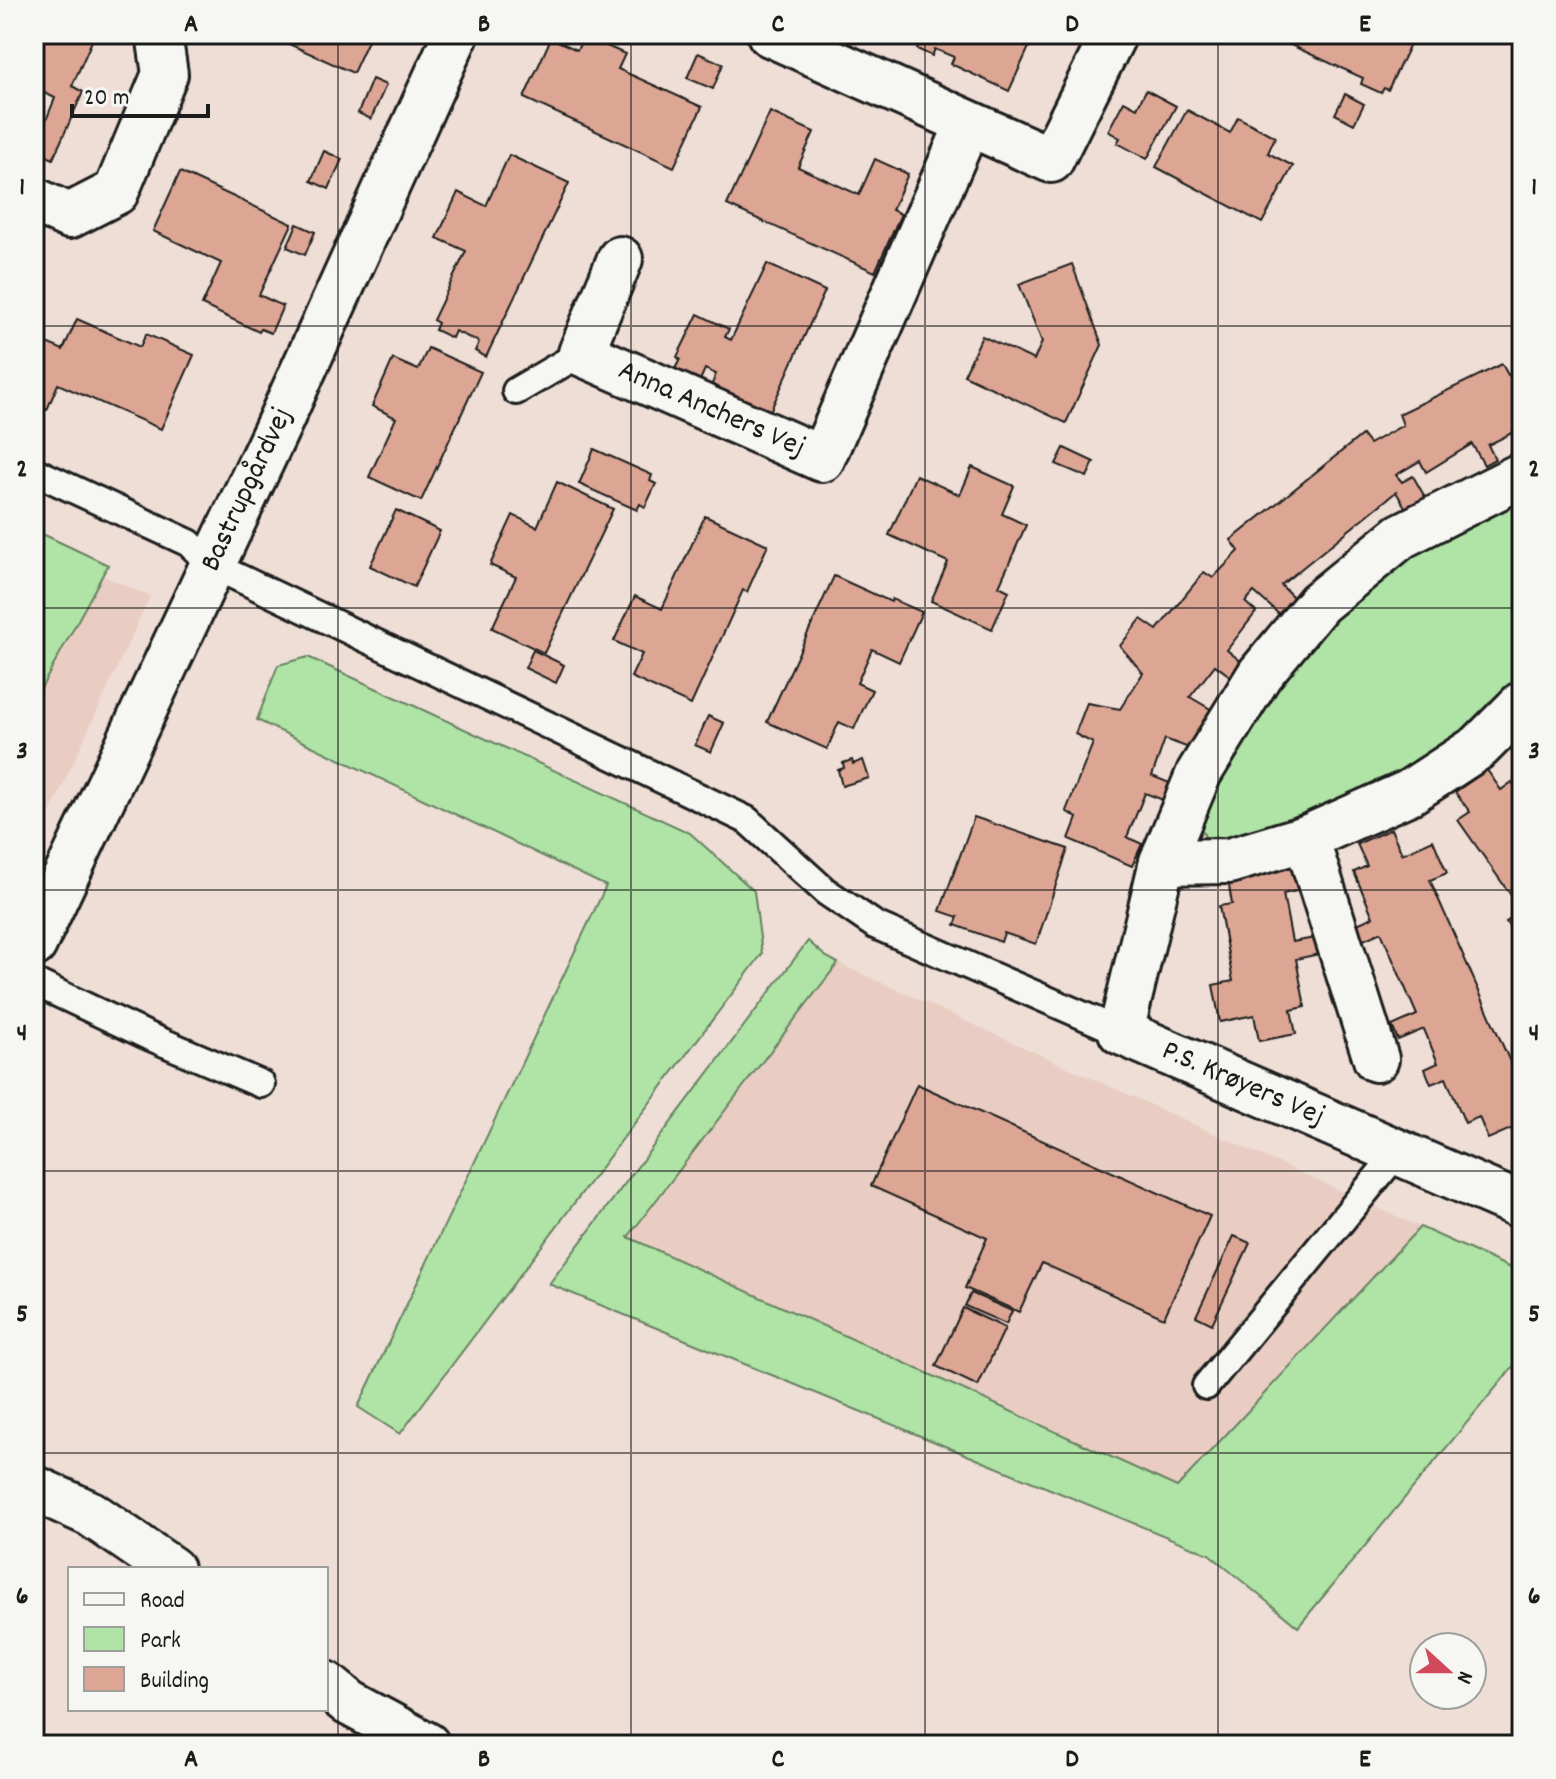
<svg xmlns="http://www.w3.org/2000/svg" width="1556" height="1779" font-family="Dekko,sans-serif">
<style>
.built{fill:#e9cdc2}
.green{fill:#afe4a6;stroke:#668061;stroke-width:2}
.building{fill:#dda694;stroke:#1c1c1c;stroke-width:2}
.lines{fill:none;stroke-linecap:round;stroke-linejoin:round}
.service-casing{stroke:#1c1c1c;stroke-width:32}
.minor-casing{stroke:#1c1c1c;stroke-width:50}
.tertiary-casing{stroke:#1c1c1c;stroke-width:50}
.service{stroke:#f6f6f2;stroke-width:26}
.minor{stroke:#f6f6f2;stroke-width:44}
.tertiary{stroke:#f6f6f2;stroke-width:44}
.grid{fill:none;stroke:#1c1c1c;stroke-width:2;stroke-opacity:0.55}
.labels{text-anchor:middle;dominant-baseline:central;stroke-width:6;stroke-linejoin:round;paint-order:stroke}
.street-label{font-size:30px;fill:#1c1c1c;stroke:#f6f6f2}
.neatline{fill:none;stroke:#1c1c1c;stroke-width:3}
.grid-label{font-size:26px;text-anchor:middle;font-weight:bold;fill:#1c1c1c}
</style>
<rect width="100%" height="100%" fill="#eeded6"/>
<filter id="ink" filterUnits="userSpaceOnUse"><feTurbulence type="fractalNoise" baseFrequency=".0125" numOctaves="2"/><feDisplacementMap in="SourceGraphic" scale="16" xChannelSelector="R" yChannelSelector="G"/><feConvolveMatrix kernelMatrix="1 2 1 2 8 2 1 2 1" color-interpolation-filters="sRGB"/></filter>
<g filter="url(#ink)">
<g class="built">
<path d="M34,546L150,596L34,848Z"/>
<path d="M838,963L1420,1227L1177,1487L628,1236Z"/>
</g>
<g class="green">
<path d="M1522,486V690L1422,765L1304,821L1208,842L1193,814L1295,642L1409,545Z"/>
<path d="M34,530L108,565L38,694L34,692Z"/>
<path d="M308,657L690,833L754,891L762,954L400,1434L358,1407L606,886L257,720L278,665Z"/>
<path d="M808,941L825,956L838,963L628,1237L1177,1487L1420,1227L1522,1273V1356L1298,1627L1209,1554L549,1284Z"/>
</g>
<g class="building">
<path d="M34,34H95L72,86L83,92L53,159L34,150L55,98L34,88Z"/>
<path d="M267,34H371L353,73Z"/>
<path d="M918,34H1035L1009,91L951,64L954,57L935,49L932,56L917,49L921,42L915,39Z"/>
<path d="M1272,34H1389L1410,44L1388,90L1384,88L1381,93L1361,84L1363,78L1271,36Z"/>
<path d="M584,36L625,54L618,69L702,107L674,167L524,98L551,38L577,50Z"/>
<path d="M698,53L723,64L713,89L687,78Z"/>
<path d="M372,79L386,85L371,119L358,113Z"/>
<path d="M1146,90L1176,106L1147,159L1117,143L1120,138L1108,131L1124,101L1137,108Z"/>
<path d="M1345,94L1364,104L1354,124L1335,114Z"/>
<path d="M1187,110L1230,133L1238,117L1275,137L1268,153L1293,166L1262,223L1156,167Z"/>
<path d="M770,112L814,132L798,167L859,195L875,159L908,174L892,210L901,214L875,272L727,205Z"/>
<path d="M324,151L342,159L329,189L311,181Z"/>
<path d="M509,155L569,183L486,357L475,351L479,342L455,331L452,338L435,330L438,323L433,320L466,251L437,238L458,192L486,206Z"/>
<path d="M180,172L292,224L259,295L283,306L271,333L261,329L259,332L202,305L221,263L153,231Z"/>
<path d="M297,224L315,232L305,255L287,247Z"/>
<path d="M767,264L825,291L768,416L710,389L716,374L705,369L698,385L673,373L680,359L677,357L698,314L729,329L725,337L731,340Z"/>
<path d="M1072,264L1102,345L1066,423L964,375L982,336L1034,360L1042,342L1019,284Z"/>
<path d="M77,319L140,347L146,334L194,355L161,429L58,384L47,410L34,404V346L37,339L63,350Z"/>
<path d="M428,348L481,372L421,501L369,477L396,418L372,406L393,359L418,370Z"/>
<path d="M1502,364L1508,375L1522,370V428L1488,445L1495,459L1484,465L1472,444L1426,472L1420,461L1396,475L1402,482L1413,476L1430,506L1411,517L1396,492L1281,585L1301,605L1287,621L1254,592L1245,602L1256,612L1227,650L1249,668L1238,682L1215,665L1190,697L1217,713L1197,751L1165,739L1152,776L1177,786L1171,803L1145,793L1127,837L1142,844L1132,866L1069,839L1077,818L1066,811L1093,743L1075,734L1087,703L1120,709L1143,673L1120,646L1141,619L1157,630L1204,572L1213,578L1239,551L1231,540L1362,435L1369,444L1403,425L1399,414Z"/>
<path d="M1064,448L1094,462L1087,477L1056,464Z"/>
<path d="M594,449L652,475L650,481L656,484L645,507L640,504L637,510L579,484Z"/>
<path d="M972,467L1014,486L1002,514L1026,525L999,586L1009,591L992,629L931,601L948,562L889,535L916,475L960,495Z"/>
<path d="M557,482L613,509L544,653L492,628L516,577L490,565L513,515L537,527Z"/>
<path d="M396,510L440,531L414,587L370,566Z"/>
<path d="M705,516L768,545L747,592L743,590L691,705L631,677L642,654L614,641L635,596L662,609Z"/>
<path d="M834,576L891,602L892,599L922,612L899,662L872,649L857,683L872,690L854,729L839,722L827,749L767,722Z"/>
<path d="M533,650L564,665L556,683L525,668Z"/>
<path d="M708,716L724,723L711,752L695,745Z"/>
<path d="M852,760L853,764L863,760L869,778L842,786L838,770L844,768L843,763Z"/>
<path d="M1487,770L1501,790L1512,782L1522,797V945L1506,922L1522,911L1458,820L1470,812L1455,792Z"/>
<path d="M974,817L1068,849L1036,944L1004,933L1001,942L955,925L958,917L940,911Z"/>
<path d="M1391,829L1402,854L1433,840L1447,873L1430,880L1522,1089V1098L1514,1102L1522,1124L1488,1139L1479,1117L1465,1123L1446,1078L1431,1084L1425,1069L1438,1063L1424,1029L1398,1040L1392,1026L1417,1015L1381,932L1355,944L1348,928L1373,917L1354,872L1367,866L1357,844Z"/>
<path d="M1296,867L1301,890L1283,894L1292,942L1321,937L1324,953L1296,959L1305,1007L1291,1010L1296,1034L1259,1041L1254,1015L1220,1022L1213,985L1233,981L1219,906L1232,904L1228,880Z"/>
<path d="M917,1084L1210,1216L1164,1318L1042,1263L1019,1312L965,1288L987,1238L871,1186Z"/>
<path d="M1234,1236L1250,1243L1212,1324L1196,1316Z"/>
<path d="M971,1293L1012,1311L1006,1324L965,1306Z"/>
<path d="M963,1308L1005,1328L978,1386L936,1366Z"/>
</g>
<g class="lines">
<defs>
<g id="service">
<path d="M516,391L581,353"/>
<path d="M34,471L189,543L212,565L747,820L825,891L875,925L1121,1032"/>
<path d="M34,982L146,1035L261,1084"/>
<path d="M1206,1386L1397,1153"/>
</g>
<g id="minor">
<path d="M770,34L1051,160L1114,34"/>
<path d="M34,200L69,216L116,192L165,74L159,34"/>
<path id="s1" d="M620,259L581,353L822,459L968,124"/>
<path id="s2" d="M1522,475L1401,536L1319,603L1260,674L1199,773L1162,862L1121,1032L1522,1206"/>
<path d="M1306,838L1376,1059"/>
<path d="M1162,862L1229,861L1306,838L1410,792L1479,747L1522,704"/>
<path id="s3" d="M34,944L278,426L456,34"/>
</g>
<g id="tertiary">
<path d="M34,1488L91,1514L171,1569"/>
<path d="M326,1684L349,1703L427,1745"/>
</g>
</defs>
<use href="#service" class="service-casing"/>
<use href="#minor" class="minor-casing"/>
<use href="#tertiary" class="tertiary-casing"/>
<use href="#service" class="service"/>
<use href="#minor" class="minor"/>
<use href="#tertiary" class="tertiary"/>
</g>
</g>
<path class="grid" d="M338,34V1745M631,34V1745M925,34V1745M1218,34V1745M34,326H1522M34,608H1522M34,890H1522M34,1171H1522M34,1453H1522"/>
<g class="labels">
<g class="street-label">
<text stroke="none"><textPath href="#s1" startOffset="244">Anna Anchers Vej</textPath></text>
<text stroke="none"><textPath href="#s3" startOffset="502">Bastrupgårdvej</textPath></text>
<text stroke="none"><textPath href="#s2" startOffset="854">P.S. Krøyers Vej</textPath></text>
</g>
</g>
<rect width="1556" height="1779" fill="none" stroke="#f6f6f2" stroke-width="88"/>
<rect x="68" y="1567" width="260" height="144" fill="#f6f6f2" stroke="#9f9f9c" stroke-width="2"/>
<rect x="84" y="1593" width="40" height="12" fill="#f6f6f2" stroke="#9f9f9c" stroke-width="2"/>
<text x="140" y="1607" font-size="24" fill="#1c1c1c">Road</text>
<rect x="84" y="1627" width="40" height="24" fill="#afe4a6" stroke="#9f9f9c" stroke-width="2"/>
<text x="140" y="1647" font-size="24" fill="#1c1c1c">Park</text>
<rect x="84" y="1667" width="40" height="24" fill="#dda694" stroke="#9f9f9c" stroke-width="2"/>
<text x="140" y="1687" font-size="24" fill="#1c1c1c">Building</text>
<g transform="translate(1448 1671) rotate(111)"><circle r="38" fill="#f6f6f2" stroke="#9f9f9c" stroke-width="2"/>
<path d="M0-6L14 30L0 20L-14 30Z" fill="#d1495b"/>
<text y="-12" font-size="22" font-weight="bold" text-anchor="middle" fill="#1c1c1c">N</text>
</g>
<path d="M72 104v12h136v-12" fill="none" stroke="#1c1c1c" stroke-width="4"/>
<text x="84" y="104" font-size="24" fill="#1c1c1c" stroke="#f6f6f2" stroke-width="6" paint-order="stroke">20 m</text>
<rect x="44" y="44" width="1468" height="1691" class="neatline"/>
<g class="grid-label">
<text x="191" y="31">A</text>
<text x="484" y="31">B</text>
<text x="778" y="31">C</text>
<text x="1072" y="31">D</text>
<text x="1365" y="31">E</text>
<text x="22" y="194">1</text>
<text x="1534" y="194">1</text>
<text x="22" y="476">2</text>
<text x="1534" y="476">2</text>
<text x="22" y="758">3</text>
<text x="1534" y="758">3</text>
<text x="22" y="1040">4</text>
<text x="1534" y="1040">4</text>
<text x="22" y="1321">5</text>
<text x="1534" y="1321">5</text>
<text x="22" y="1603">6</text>
<text x="1534" y="1603">6</text>
<text x="191" y="1766">A</text>
<text x="484" y="1766">B</text>
<text x="778" y="1766">C</text>
<text x="1072" y="1766">D</text>
<text x="1365" y="1766">E</text>
</g>
</svg>
